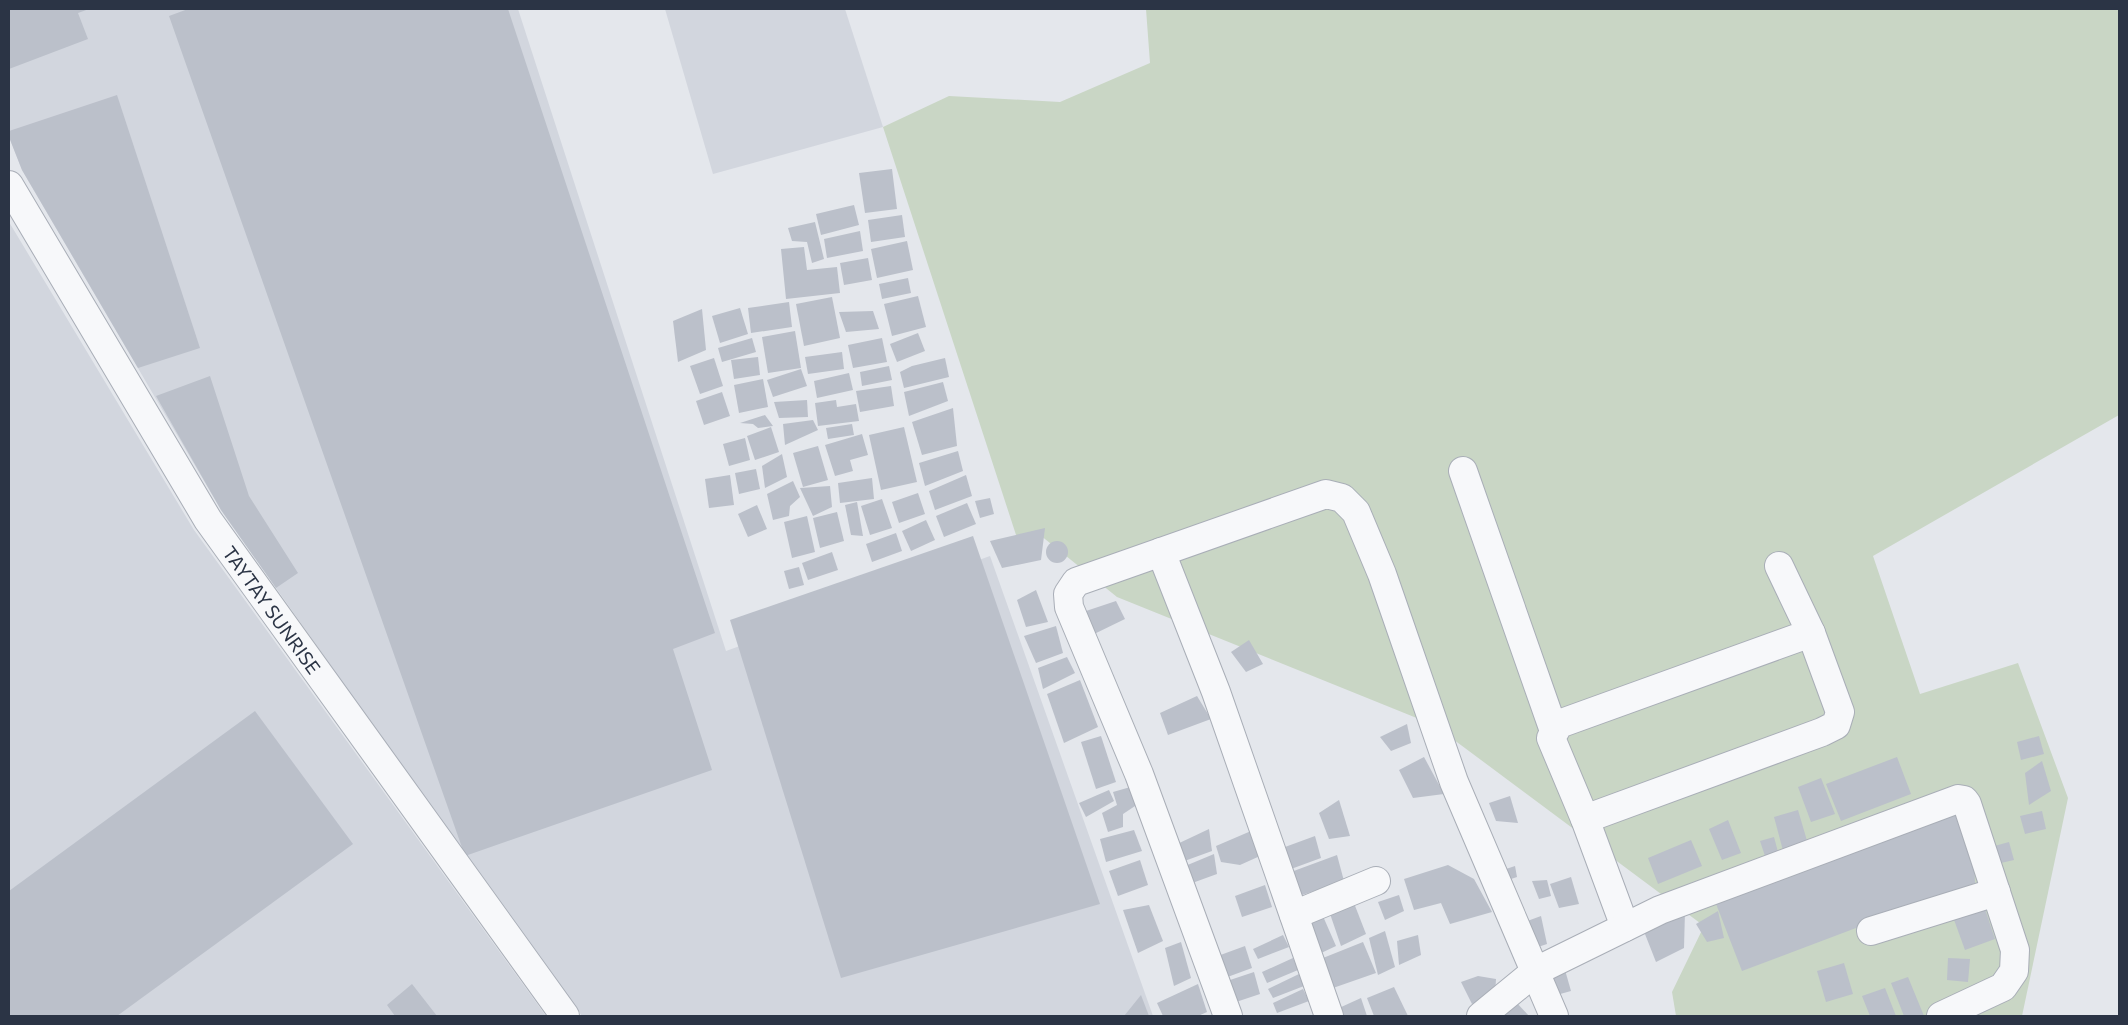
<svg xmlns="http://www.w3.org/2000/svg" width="2128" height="1025" font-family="Commissioner,sans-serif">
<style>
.built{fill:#d2d6de}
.green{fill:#c9d6c5}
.building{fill:#bbc0ca}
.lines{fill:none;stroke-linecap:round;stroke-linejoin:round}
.minor-casing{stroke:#a9aeb7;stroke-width:30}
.minor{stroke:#f7f8fa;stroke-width:28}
.labels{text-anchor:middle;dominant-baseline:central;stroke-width:4;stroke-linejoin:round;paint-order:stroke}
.street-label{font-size:19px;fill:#2b3445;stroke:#f4f6f9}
</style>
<rect width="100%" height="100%" fill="#e4e7ec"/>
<g class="built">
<path d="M9,9H518L726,651L990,556L1153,1016H582L465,856L221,510L22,170L9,137Z"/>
<path d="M665,9H845L883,127L713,174Z"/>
<path d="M9,222L194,530L546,1016H9Z"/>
</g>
<path class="green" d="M1146,9H2119V415L1873,556L1920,694L2018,663L2068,798L2022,1016H1676L1672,992L1704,926L1434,725L1117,597L1040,535L1018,541L883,127L949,96L1060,102L1150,63Z"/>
<g class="building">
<path d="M9,9H89L78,13L88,39L9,69Z"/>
<path d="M188,9H508L715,633L673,649L712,770L465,856L169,16Z"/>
<path d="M117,95L200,348L138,368L22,170L9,137V131Z"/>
<path d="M892,169L897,209L865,213L859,173Z"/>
<path d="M854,205L859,225L821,235L816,214Z"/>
<path d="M902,215L905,237L871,242L868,220Z"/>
<path d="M815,222L824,259L812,263L807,242L792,241L788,228Z"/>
<path d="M860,231L863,251L827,258L824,239Z"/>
<path d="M907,241L913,270L877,278L871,249Z"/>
<path d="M804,247L807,270L837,267L840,293L786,299L781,249Z"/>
<path d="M868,258L872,280L844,285L840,263Z"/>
<path d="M908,278L911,293L882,299L879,284Z"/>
<path d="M918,296L926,327L892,336L884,304Z"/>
<path d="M832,297L840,338L804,346L796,304Z"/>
<path d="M789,302L792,327L751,333L748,308Z"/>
<path d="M740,308L748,334L720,343L712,316Z"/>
<path d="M702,309L706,350L678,362L673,321Z"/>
<path d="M873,311L879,329L846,332L839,312Z"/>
<path d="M795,331L801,368L768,373L762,337Z"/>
<path d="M918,333L925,351L897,362L890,344Z"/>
<path d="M752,338L756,352L722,362L718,348Z"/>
<path d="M882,338L887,362L853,368L848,345Z"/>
<path d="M842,352L844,369L808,374L805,357Z"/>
<path d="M758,357L760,375L734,379L731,360Z"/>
<path d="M714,358L723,386L700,394L690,366Z"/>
<path d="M945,358L949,377L904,388L900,372L912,366Z"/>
<path d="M889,366L892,380L862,386L860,372Z"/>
<path d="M801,369L807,386L773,397L767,380Z"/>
<path d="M849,373L853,390L817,398L814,381Z"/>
<path d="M210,376L249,496L298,573L276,588L221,510L156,396Z"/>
<path d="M763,379L768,407L739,413L734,385Z"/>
<path d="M943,382L948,401L909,416L904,392Z"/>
<path d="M891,386L894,406L860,412L856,391Z"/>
<path d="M722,392L730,416L704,425L696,401Z"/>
<path d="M807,400L808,417L779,418L774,402Z"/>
<path d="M836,400L837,407L856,404L859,421L818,426L815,403Z"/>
<path d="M953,408L957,446L922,455L912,422Z"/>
<path d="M765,415L773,426L758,428L753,424L740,423Z"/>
<path d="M813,420L818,430L785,445L783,424Z"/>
<path d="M852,424L854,435L828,439L826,428Z"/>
<path d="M771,427L779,452L755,460L747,436Z"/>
<path d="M904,427L917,482L881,490L869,435Z"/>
<path d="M862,434L868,455L850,460L853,471L835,476L825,445Z"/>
<path d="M745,438L750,460L729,466L723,444Z"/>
<path d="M818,446L828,480L803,487L793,453Z"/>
<path d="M958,451L963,471L925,486L919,463Z"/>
<path d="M782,454L787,477L765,488L762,466Z"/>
<path d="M756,469L760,489L739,494L735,473Z"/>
<path d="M730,475L734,505L709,508L705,479Z"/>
<path d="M966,475L972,496L935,510L929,491Z"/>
<path d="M872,478L874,499L840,503L838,483Z"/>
<path d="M793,481L800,497L790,506L789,516L773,520L767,494Z"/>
<path d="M830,486L832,507L813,516L800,488Z"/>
<path d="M918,493L925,514L899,523L892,502Z"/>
<path d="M990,498L994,514L980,518L975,501Z"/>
<path d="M882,499L892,528L870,535L861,506Z"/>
<path d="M857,502L863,536L851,535L845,505Z"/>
<path d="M967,503L976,524L944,537L936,516Z"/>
<path d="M757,505L767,529L748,537L738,514Z"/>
<path d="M837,512L844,541L820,548L813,518Z"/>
<path d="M807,516L815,552L792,558L784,522Z"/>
<path d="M926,520L935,540L911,551L902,531Z"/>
<path d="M1045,528L1041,560L1002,568L990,541Z"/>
<path d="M896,533L902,551L872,562L866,544Z"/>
<path d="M973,536L1100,904L841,978L730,620Z"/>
<circle cx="1057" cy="552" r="11"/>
<path d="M832,552L838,570L808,580L802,563Z"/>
<path d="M799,567L804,585L789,589L784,571Z"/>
<path d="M1036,590L1048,622L1026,627L1017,600Z"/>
<path d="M1116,601L1125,619L1090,636L1080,613Z"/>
<path d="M1056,626L1063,653L1036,663L1024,636Z"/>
<path d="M1249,640L1263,664L1246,672L1231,652Z"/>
<path d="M1067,657L1075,673L1043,689L1038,668Z"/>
<path d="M1080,680L1098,727L1064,743L1047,694Z"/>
<path d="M1197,696L1211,719L1168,735L1160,713Z"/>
<path d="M255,711L353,844L117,1016H9V891Z"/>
<path d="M1407,724L1411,743L1391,751L1380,737Z"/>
<path d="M1101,736L1116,782L1096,789L1081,742Z"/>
<path d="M2039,736L2044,754L2021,760L2017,742Z"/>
<path d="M1424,757L1444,794L1413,798L1399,770Z"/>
<path d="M1897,757L1911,794L1841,821L1826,784Z"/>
<path d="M2042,761L2051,791L2029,805L2025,773Z"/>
<path d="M1821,778L1835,814L1811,822L1798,787Z"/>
<path d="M1141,784L1144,800L1123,814V827L1108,832L1102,813L1117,805L1113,792Z"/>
<path d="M1109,790L1114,801L1086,817L1079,803Z"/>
<path d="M1510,796L1518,823L1496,821L1489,803Z"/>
<path d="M1339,800L1350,836L1329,839L1319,813Z"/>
<path d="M1949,807L1973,840L1975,883L1742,971L1713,896Z"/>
<path d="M1798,810L1810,851L1785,858L1774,817Z"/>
<path d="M2042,811L2046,829L2025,834L2020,816Z"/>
<path d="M1728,820L1741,853L1722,860L1709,829Z"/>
<path d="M1209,829L1212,851L1179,863L1173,846Z"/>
<path d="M1134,830L1142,851L1106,862L1100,839Z"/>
<path d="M1251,831L1260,856L1240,865L1221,862L1216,846Z"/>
<path d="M1315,836L1321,858L1291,869L1285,847Z"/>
<path d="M1774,837L1778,852L1765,856L1760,841Z"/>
<path d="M1691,840L1702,866L1658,884L1648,858Z"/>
<path d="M2009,842L2014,860L1992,865L1987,848Z"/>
<path d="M1214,854L1217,874L1184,886L1178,869Z"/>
<path d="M1337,855L1344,881L1299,896L1291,872Z"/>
<path d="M1140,860L1148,885L1118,896L1109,871Z"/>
<path d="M1448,865L1474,879L1492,912L1450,924L1441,903L1414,910L1404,879Z"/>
<path d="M1515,866L1517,877L1505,881L1500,871Z"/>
<path d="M1571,877L1579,904L1559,908L1550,884Z"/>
<path d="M1547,880L1551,896L1539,899L1532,881Z"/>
<path d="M1265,885L1272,907L1242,917L1235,896Z"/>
<path d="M1399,895L1404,911L1385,920L1378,902Z"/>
<path d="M1352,898L1366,934L1341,946L1327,905Z"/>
<path d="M1149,905L1163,941L1138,953L1123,910Z"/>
<path d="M1984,906L1995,939L1965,950L1953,917Z"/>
<path d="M1685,911L1684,948L1656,962L1643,929Z"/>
<path d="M1718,911L1724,938L1707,942L1696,924Z"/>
<path d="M1322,914L1336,946L1319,954L1308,919Z"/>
<path d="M1541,916L1547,944L1535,948L1522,923Z"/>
<path d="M1385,931L1395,967L1378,975L1369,938Z"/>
<path d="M1283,935L1289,947L1258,959L1253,949Z"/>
<path d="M1418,935L1421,955L1399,965L1397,941Z"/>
<path d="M1181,942L1191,978L1174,986L1165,948Z"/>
<path d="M1363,942L1376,973L1333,988L1323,958Z"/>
<path d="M1245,946L1252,968L1222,979L1215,957Z"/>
<path d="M1293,958L1298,970L1267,983L1262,972Z"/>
<path d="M1948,958L1970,959L1968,982L1947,980Z"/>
<path d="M1563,963L1571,991L1553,996L1546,973Z"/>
<path d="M1844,963L1853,994L1826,1002L1817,971Z"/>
<path d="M1254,972L1260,994L1230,1004L1224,982Z"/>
<path d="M1299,974L1304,986L1273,998L1268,989Z"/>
<path d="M1478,976L1496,979L1495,994L1472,1004L1461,982Z"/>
<path d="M1908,977L1924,1016H1904L1891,983Z"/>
<path d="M412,984L437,1016H395L387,1005Z"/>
<path d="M1198,984L1207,1012L1198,1016H1163L1157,1003Z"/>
<path d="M1394,987L1408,1016H1374L1367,998Z"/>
<path d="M1885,988L1896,1016H1870L1862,996Z"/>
<path d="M1303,989L1309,1001L1277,1013L1273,1003Z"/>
<path d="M1141,995L1149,1016H1124Z"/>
<path d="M1361,998L1367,1016H1342L1339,1008Z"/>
<path d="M1516,1002L1529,1016H1498Z"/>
</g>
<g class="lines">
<defs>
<g id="minor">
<path id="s1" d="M9,185L208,520L565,1016"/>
<path d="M1463,471L1554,731"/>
<path d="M1161,552L1216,692L1329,1016"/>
<path d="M1585,819L1822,732L1836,725L1840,712L1811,633"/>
<path d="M1294,915L1376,881"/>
<path d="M1625,927L1585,819L1551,738L1559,724L1811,633L1779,566"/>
<path d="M1871,931L1996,892"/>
<path d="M1228,1016L1139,774L1069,607L1068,594L1076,582L1326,494L1342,498L1356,512L1382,574L1454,782L1554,1016"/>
<path d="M1481,1016L1536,971L1660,910L1958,799L1964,800L1967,804L2015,950L2014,971L2003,987L1941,1016"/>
</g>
</defs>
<use href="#minor" class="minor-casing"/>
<use href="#minor" class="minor"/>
</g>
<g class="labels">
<g class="street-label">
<text stroke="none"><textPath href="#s1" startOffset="500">TAYTAY SUNRISE</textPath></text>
</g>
</g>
<rect width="2128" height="1025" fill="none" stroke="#2b3445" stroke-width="20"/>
</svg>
